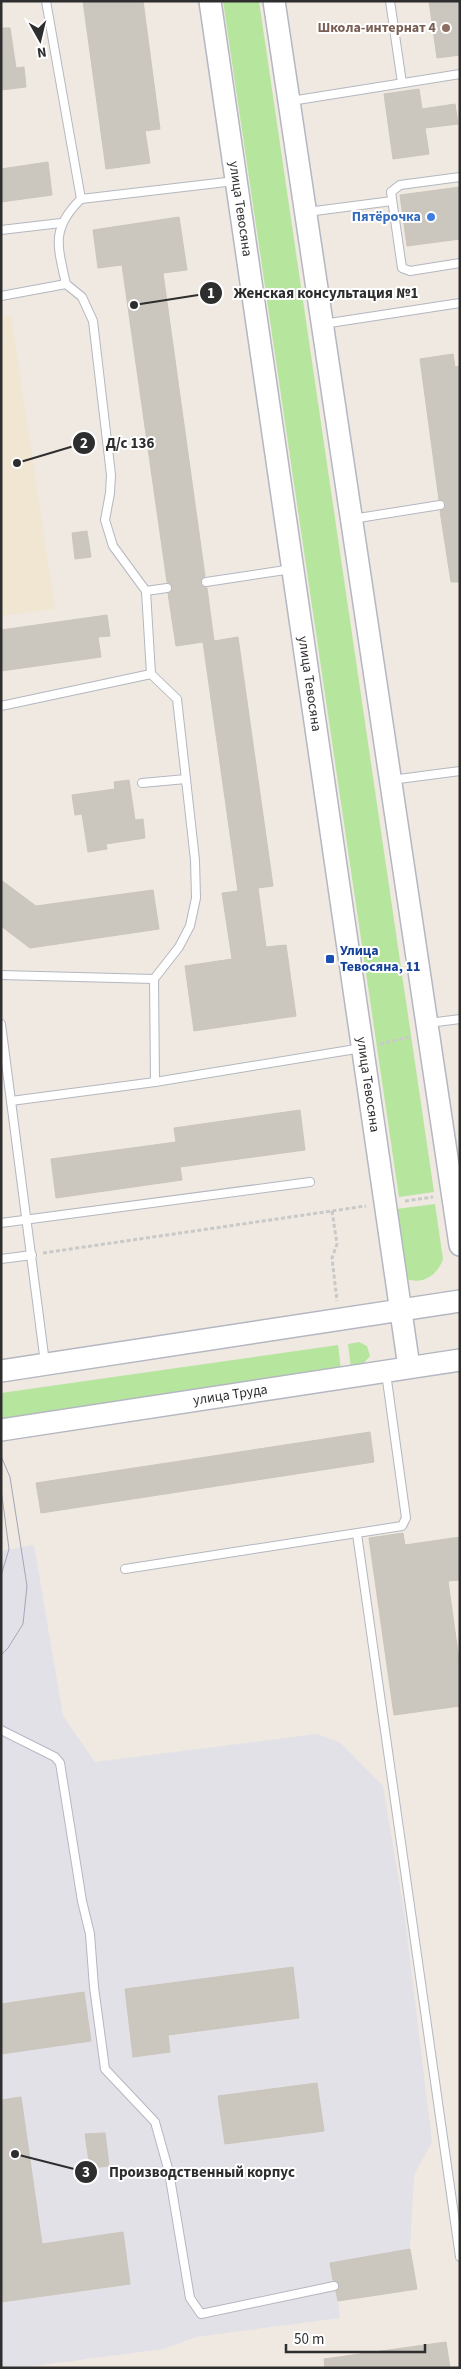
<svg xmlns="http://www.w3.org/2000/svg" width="461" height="2369" font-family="'Source Sans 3',sans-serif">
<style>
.industrial{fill:#e3e1e8}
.education{fill:#f0e6d1}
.green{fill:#b6e59e}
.building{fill:#cbc7bf;stroke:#cbc5ba}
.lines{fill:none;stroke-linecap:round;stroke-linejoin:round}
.service-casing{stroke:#b4b7c1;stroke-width:10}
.secondary-casing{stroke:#b4b7c1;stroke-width:24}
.path{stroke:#c9c9c9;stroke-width:3;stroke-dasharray:4 2.5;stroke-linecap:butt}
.service{stroke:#fff;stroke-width:8}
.secondary{stroke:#fff;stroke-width:21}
.tram{stroke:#a3a6b8;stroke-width:1}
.education-dot{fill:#8d6e63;stroke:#fff;stroke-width:2}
.shop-dot{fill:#3f7fe0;stroke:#fff;stroke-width:2}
.transit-dot{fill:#1a4fb4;stroke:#fff;stroke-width:2}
.labels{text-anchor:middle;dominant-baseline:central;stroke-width:4;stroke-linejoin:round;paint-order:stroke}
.education-label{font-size:14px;font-weight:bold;fill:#785e54;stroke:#fff;text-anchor:end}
.street-label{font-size:14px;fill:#2e2e2e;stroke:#fff}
.shop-label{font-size:14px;font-weight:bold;fill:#366cbe;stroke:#fff;text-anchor:end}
.transit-label{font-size:14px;font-weight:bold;fill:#164399;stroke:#fff;text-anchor:start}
.leader{fill:none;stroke:#2e2e2e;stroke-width:2}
.callout-dot{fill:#2e2e2e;stroke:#fff;stroke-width:2}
.mark-label{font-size:15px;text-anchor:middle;font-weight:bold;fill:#fff}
.callout-label{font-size:15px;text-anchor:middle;font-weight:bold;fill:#2e2e2e;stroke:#fff;stroke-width:4;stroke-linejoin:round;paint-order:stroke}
</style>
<rect width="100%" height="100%" fill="#efe9e1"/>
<path class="industrial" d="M34,1545L63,1716L95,1762L317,1734L341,1743L383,1786L405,1918L432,2142L414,2175L410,2249L417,2289L338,2301L340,2318L196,2337L163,2349L19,2368H1V1551Z"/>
<path class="education" d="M11,316L55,609L1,616V317Z"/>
<g class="green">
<path d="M223,1H259L434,1192L399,1197Z"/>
<path d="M435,1204L443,1259C437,1276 421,1287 403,1277L389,1210Z"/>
<path d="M359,1342L367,1346L370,1356L361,1366L351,1368L348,1344Z"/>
<path d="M338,1345L341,1369L1,1419V1393Z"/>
</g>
<g class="building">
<path d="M83,1H143L160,129L145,131L150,163L106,169Z"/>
<path d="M429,1H460V55L437,58Z"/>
<path d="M1,28H10L16,68L24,67L26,87L1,90Z"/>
<path d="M419,89L422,109L455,104L458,124L425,128L429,154L393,159L384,94Z"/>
<path d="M48,162L52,195L1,202V169Z"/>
<path d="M460,187V239L407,246L400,195Z"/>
<path d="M179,217L187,270L163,273L205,576L200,582L202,586L207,588L214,641L238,637L273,886L258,888L266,947L286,945L296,1016L194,1031L185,966L232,959L222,893L238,891L203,642L176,646L168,593L173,588L167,582L122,265L98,268L93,230Z"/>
<path d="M453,354L455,367L460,366V582H451L440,511L446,505L444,501L439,500L420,359Z"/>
<path d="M87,531L91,557L75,559L72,533Z"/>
<path d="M107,615L110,636L98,637L101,657L1,671V630Z"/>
<path d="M129,780L135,820L143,819L145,838L106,844L107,849L88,852L82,814L75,815L72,795L115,789L114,782Z"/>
<path d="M1,880L36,906L153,890L159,929L30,948L1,926Z"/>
<path d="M300,1110L305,1150L180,1167L182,1180L56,1198L51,1159L176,1142L174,1128Z"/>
<path d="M370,1432L374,1462L41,1513L36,1483Z"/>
<path d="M403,1533L405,1545L460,1537V1580L448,1581L460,1667V1706L394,1715L369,1538Z"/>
<path d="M293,1967L299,2018L168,2035L170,2052L133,2057L125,1989Z"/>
<path d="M84,1992L91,2041L1,2054V2004Z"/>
<path d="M317,2083L324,2131L225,2144L218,2096Z"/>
<path d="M21,2097L42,2244L123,2232L130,2284L1,2302V2100Z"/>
<path d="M105,2133L109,2166L90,2168L85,2134Z"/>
<path d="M410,2249L417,2289L338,2301L336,2291L340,2285L333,2280L330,2263Z"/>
<path d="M446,2342L450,2368H325L324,2359Z"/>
</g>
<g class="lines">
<defs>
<g id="service">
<path d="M46,1L81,199"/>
<path d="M390,1L402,83"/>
<path d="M291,101L460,74"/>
<path d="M460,177L400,185L391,192L402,268L410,271L460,263"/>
<path d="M235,181L81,199C50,229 58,247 66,284L82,297L93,321L111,475L110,493L105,520L113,546L146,591L151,674L177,699L195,860L196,898L190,926L179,947L154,979L155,1082L362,1048"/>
<path d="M307,212L392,201"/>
<path d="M1,230L61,223"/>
<path d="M1,296L66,284"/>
<path d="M323,324L460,303"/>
<path d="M352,519L440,505"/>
<path d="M206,582L292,569"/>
<path d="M146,591L167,588"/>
<path d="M1,706L151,674"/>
<path d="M391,780L460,771"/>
<path d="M142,783L186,779"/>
<path d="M1,975L154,979"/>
<path d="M429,1023L460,1019"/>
<path d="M1,1024L45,1363"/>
<path d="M11,1101L155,1082"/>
<path d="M1,1223L310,1182"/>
<path d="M1,1259L32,1255"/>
<path d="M357,1534L460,2257"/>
<path d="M125,1569L402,1526L406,1518L386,1373"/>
<path d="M1,1730L55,1757L60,1763L82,1901L90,1934L94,1987L105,2069L155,2122L169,2172L190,2298L201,2314L334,2286"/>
</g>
<g id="secondary">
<path id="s1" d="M210,1L409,1367"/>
<path d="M274,1L460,1245"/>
<path d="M1,1371L460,1301"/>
<path id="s2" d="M1,1430L460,1360"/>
</g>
</defs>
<use href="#service" class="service-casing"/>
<use href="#secondary" class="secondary-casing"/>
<g class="path">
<path d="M380,1044L410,1037"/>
<path d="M405,1201L433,1197"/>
<path d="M332,1211L337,1244L332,1258L337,1301"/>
<path d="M43,1253L366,1206"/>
</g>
<use href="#service" class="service"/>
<use href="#secondary" class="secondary"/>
<g class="tram">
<path d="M1,1456L10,1477L27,1586L23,1624L8,1648L1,1655"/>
<path d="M1,1489L9,1549L1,1576"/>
</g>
</g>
<circle class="education-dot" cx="446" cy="28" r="5"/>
<circle class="shop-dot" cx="431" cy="217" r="5"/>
<rect class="transit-dot" x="325" y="954" width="10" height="10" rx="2.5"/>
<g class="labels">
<g class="education-label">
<text x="436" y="28">Школа-интернат 4</text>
</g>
<g class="street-label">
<text stroke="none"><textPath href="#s1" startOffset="210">улица Тевосяна</textPath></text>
<text stroke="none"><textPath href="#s1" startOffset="690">улица Тевосяна</textPath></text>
<text stroke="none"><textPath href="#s1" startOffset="1095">улица Тевосяна</textPath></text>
<text stroke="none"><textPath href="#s2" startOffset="232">улица Труда</textPath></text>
</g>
<g class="shop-label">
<text x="421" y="217">Пятёрочка</text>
</g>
<g class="transit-label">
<text x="340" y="951">Улица<tspan x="340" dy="16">Тевосяна, 11</tspan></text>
</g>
</g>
<path class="leader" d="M134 305L211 293M17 463L84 443M15 2154L86 2172"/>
<g class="callout-dot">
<circle cx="134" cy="305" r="5"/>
<circle cx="17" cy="463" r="5"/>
<circle cx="15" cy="2154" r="5"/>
<circle cx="211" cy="293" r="12"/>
<circle cx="84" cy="443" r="12"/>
<circle cx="86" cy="2172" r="12"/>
</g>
<g class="mark-label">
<text x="211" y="298">1</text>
<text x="84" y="448">2</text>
<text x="86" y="2177">3</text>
</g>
<g class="callout-label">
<text x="326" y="298">Женская консультация №1</text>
<text x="130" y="448">Д/с 136</text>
<text x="202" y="2177">Производственный корпус</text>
</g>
<rect width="461" height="2369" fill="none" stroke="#2e2e2e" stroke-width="5"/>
<g transform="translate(40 40) rotate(172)" stroke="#ffffff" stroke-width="4" paint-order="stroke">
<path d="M0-4L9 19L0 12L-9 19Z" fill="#2e2e2e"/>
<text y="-8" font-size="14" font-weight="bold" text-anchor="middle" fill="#2e2e2e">N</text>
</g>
<path d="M286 2344v8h139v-8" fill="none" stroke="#2e2e2e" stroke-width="2.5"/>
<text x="294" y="2344" font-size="15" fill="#2e2e2e" stroke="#ffffff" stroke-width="4" paint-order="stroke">50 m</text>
</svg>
